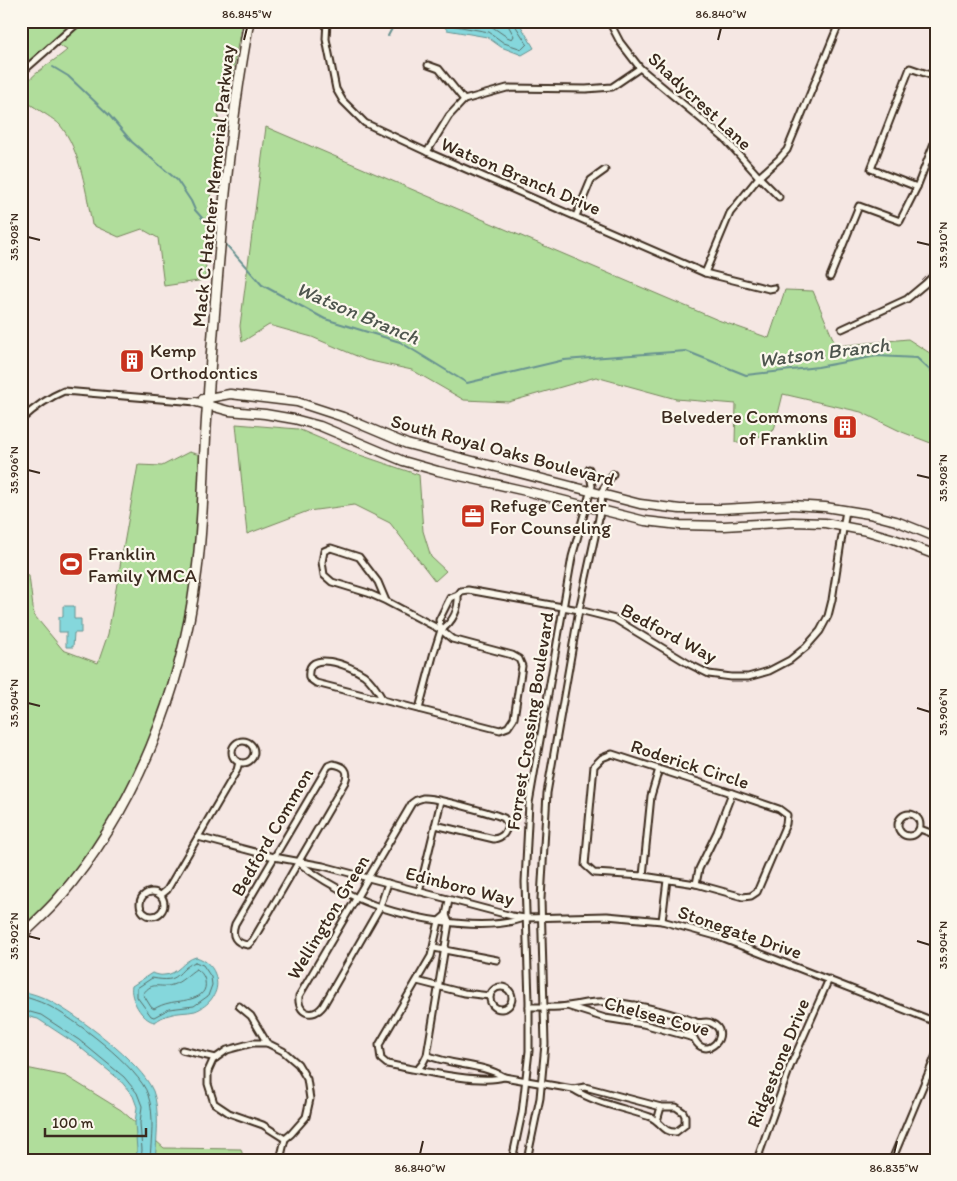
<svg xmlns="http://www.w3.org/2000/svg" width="957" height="1181" font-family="Itim,sans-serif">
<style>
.green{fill:#b0dd9b;stroke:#76845c}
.water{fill:#85d7dc;stroke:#679290}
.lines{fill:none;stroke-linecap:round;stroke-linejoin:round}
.shore{stroke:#596f6a;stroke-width:1}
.stream{stroke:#679290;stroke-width:2}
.minor-casing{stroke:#3b2a1e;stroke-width:9}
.secondary-casing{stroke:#3b2a1e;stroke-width:11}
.primary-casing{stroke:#3b2a1e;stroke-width:12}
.minor{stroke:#fbf7ec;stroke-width:5}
.secondary{stroke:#fbf7ec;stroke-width:8}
.primary{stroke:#fbf7ec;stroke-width:9}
.ticks{fill:none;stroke:#3b2a1e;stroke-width:2}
.labels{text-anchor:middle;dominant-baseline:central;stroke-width:4.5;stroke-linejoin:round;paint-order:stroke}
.street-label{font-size:19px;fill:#3b2a1e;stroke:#fbf7ec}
.poi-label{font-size:19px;fill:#3b2a1e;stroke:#fbf7ec;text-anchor:start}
.water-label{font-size:20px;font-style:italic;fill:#4e554e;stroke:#fbf7ec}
.neatline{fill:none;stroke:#3b2a1e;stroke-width:2}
.ticks-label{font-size:12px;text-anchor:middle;fill:#3b2a1e}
</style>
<rect width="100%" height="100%" fill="#f5e7e3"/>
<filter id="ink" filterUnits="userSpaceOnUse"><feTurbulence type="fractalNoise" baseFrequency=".02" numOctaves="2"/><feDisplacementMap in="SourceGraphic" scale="10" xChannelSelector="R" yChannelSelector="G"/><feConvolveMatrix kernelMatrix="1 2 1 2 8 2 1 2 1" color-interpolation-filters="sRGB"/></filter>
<g filter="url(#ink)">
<g class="green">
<path d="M21,21H242L232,77L220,101L209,211L205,280L164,286L158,238L142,229L119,237L92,225C87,195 80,149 60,125C55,119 30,105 21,98C21,78 53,63 67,50L55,43L21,73Z"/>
<path d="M266,127L718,320L769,338L785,290L813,291L836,346L908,339L936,357V445L902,432L861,412L783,394L774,430L747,442H735L736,404L676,399L596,377L509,402L464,400L412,370L366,360L312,337L269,325L242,342L240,326Z"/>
<path d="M236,424L298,429L357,454L419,475L423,531L431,557L446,571L435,581L390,523L354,505L308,511L247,534Z"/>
<path d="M189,452L204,456L193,600L154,740L84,865L21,936V571L29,576L34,615L63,650L98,663L108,634L138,465L162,466Z"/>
<path d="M21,1067L66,1076L121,1110L164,1148L241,1149L244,1160H21Z"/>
</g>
<g class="water">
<path d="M440,21H518L534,48L522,55L501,47L487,37L447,30Z"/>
<path d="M63,606H74V619H81V633H74L73,647H66V632H59V617H63Z"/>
<path d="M196,957C206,960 214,967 216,978C220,992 209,1006 195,1011C187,1013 177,1012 169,1015C164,1016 159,1019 155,1022C142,1021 129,997 132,986L152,973C156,974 160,976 164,975C178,975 183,960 196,957Z"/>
<path d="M21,991C31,993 41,996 50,1001C78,1016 141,1062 153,1091C160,1109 157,1140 155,1160H136L137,1150L135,1123L137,1107L133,1096L120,1080L76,1044L38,1019L30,1017L21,1021Z"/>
</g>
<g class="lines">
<g class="shore">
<path d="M446,21L450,25L489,32L504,43L522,49L527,44L515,25L514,21"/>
<path d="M467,21L491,26L507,37L512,39L514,36L509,27L508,21"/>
<path d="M195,962L203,965L211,977L212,985L208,996L194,1006L169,1009L154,1017L151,1016L137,997V988L152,978C183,984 174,971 195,962Z"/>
<path d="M196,969C201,971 204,976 205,981C209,1001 181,1000 169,1003C164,1004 159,1006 154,1009L151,1007L143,994C153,980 159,989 172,985C182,982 188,974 196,969Z"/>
<path d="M21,996C30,998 38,1001 47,1005C72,1017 140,1068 148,1095C155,1116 151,1139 150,1160"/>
<path d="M21,1015L30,1012L41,1015L79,1040L124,1077L137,1093L142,1106L140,1123L142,1150L141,1160"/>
</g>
<g class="stream">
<path d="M388,36L396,21"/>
<path d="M53,67L68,76L109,115L132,142L177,180L191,201L195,210L218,236"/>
<path d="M223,241L262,285L325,319L400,342L467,383L564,360L686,351L746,375L818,367L877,356L917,358L936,376"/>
</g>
<defs>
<g id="minor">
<path d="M327,21L326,39L336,89L343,101L365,123L427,152L705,273L769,289L774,288"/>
<path d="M609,21L620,42L640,68L725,139L759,177L779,197"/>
<path d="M428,65L439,69L464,100"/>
<path d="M21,73L80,21"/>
<path d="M427,152L449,116L464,100L507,88L586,89L612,87L640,68"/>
<path d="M917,187L871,169L910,68L936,77"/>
<path d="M576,216L591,180L605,170"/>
<path d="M705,273L730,213L759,177L779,159L787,150L840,21"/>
<path d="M830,277L859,206L900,221L917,187L936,138"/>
<path d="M842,329L907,299L925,284L936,273"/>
<path d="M21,420C35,407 47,398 64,391L196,402"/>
<path d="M441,630L439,620L450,598L458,595L461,591L468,590L579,610L615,619L689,664L709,674L731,677H748L769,671L790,660L806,647L820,631L828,616L832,600L846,510"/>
<path d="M441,630C453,622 459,609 458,595"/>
<path d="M383,700C378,691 372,681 364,675C351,666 305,647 309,678L316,683L500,730L508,727L514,718L522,666L519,659L512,655L452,639L441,630L386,601L368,593L332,582L324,575L322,562L324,551L331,548L359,557L378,582L386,601"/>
<path d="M936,700L933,706L936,714"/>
<path d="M419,709L434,652L441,630"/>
<circle cx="243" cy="752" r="11"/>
<path d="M612,754L732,793L779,809L787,815L786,824L757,892L751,896L743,897L696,884L643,876L594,873L585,865L594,766L602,758Z"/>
<path d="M333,764C344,766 350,770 345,782L253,940L248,945C235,943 231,936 235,924L328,766Z"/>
<circle cx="909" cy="825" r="11"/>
<path d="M920,829L936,835"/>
<path d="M198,837L274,857L323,866L512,916L525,918L607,916L662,921L716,936L936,1022"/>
<path d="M299,863C316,876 336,888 355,897C397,917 480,934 524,918"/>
<path d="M643,876L651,796L659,769"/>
<path d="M388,883L380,907L323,1006C313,1019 297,1014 299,996L412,803C416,800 418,799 423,798C437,797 480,811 496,815L504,818L508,825C505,834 503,837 494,839L435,825"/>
<path d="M696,884L699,869L717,832L732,793"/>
<path d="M419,892L441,801"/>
<circle cx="152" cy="904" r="12"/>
<path d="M161,895L167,890L237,770L239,762"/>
<path d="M446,915L449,900"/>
<path d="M662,921L667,880"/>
<path d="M434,948L497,960"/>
<path d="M417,981L464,993L490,996"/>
<circle cx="501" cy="998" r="11"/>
<path d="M239,1006L251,1016L267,1043"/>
<path d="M529,1007C542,1007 556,1008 568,1006C581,1004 593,1001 606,1002C637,1003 668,1012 696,1022C702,1024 706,1020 711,1023C734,1032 705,1064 694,1038L643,1024L605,1018L567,1006"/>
<path d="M632,1022L635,1005"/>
<path d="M690,1037L694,1021"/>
<path d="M182,1050L216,1058"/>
<path d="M418,1069L423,1063L427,1055L449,923L446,915L439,921L431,956L379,1045L381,1059L387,1064C414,1069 480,1085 504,1077C481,1063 451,1066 427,1055"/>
<path d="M504,1077L573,1089"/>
<path d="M585,1087L661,1107H676L683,1112L685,1116V1125L676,1132C663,1133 661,1121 650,1117C625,1108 596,1104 573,1089Z"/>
<path d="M657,1121L661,1107"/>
<path d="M280,1160L285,1139L291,1134L306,1117L310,1099L307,1079L298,1064L283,1051L267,1043H253L227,1050L213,1060L208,1071V1084L214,1103L229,1113L263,1125L285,1139"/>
<path d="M512,1160L522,1113L529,1051V1001L525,882L529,803L572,557L592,486L589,469"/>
<path d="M527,1160L540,1098L545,1044L541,899L547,793L579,610L599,518L603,489L613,474"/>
<path d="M757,1160L790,1067L829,979"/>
<path d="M892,1160L936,1055"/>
</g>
<g id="secondary">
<path d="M203,399L230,394L297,402L343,417L407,444L640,504L680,509H722L791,505L825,507L869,514L896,521L936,537"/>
<path d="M196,402L229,411L265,414L294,419L320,426L403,461L438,471L526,491L645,521L680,525L724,526L793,522L825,523L867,531L891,538L936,555"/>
</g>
<path id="primary" d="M21,936C34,923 48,911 59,898C136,808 181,693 196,577C204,522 203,467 207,412C217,282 225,150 249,21"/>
</defs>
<use href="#minor" class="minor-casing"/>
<use href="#secondary" class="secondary-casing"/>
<use href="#primary" class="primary-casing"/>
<use href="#minor" class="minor"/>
<use href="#secondary" class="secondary"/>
<use href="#primary" class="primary"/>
</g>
</g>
<path class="ticks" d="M244,40L247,28M718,40L721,28M28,237L40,240M917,242L930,245M28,470L40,473M917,475L930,478M28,703L40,706M917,708L930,712M28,936L40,939M917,941L930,945M420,1154L423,1141M894,1154L897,1141"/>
<defs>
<symbol id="building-square" viewBox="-11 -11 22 22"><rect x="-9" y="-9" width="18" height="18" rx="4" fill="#c8321e" stroke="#fbf7ec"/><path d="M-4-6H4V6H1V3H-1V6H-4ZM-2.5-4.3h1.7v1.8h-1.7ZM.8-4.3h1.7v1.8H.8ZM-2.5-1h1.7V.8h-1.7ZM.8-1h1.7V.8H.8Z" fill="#fff"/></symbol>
<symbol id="office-square" viewBox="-11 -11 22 22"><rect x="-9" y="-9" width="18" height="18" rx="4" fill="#c8321e" stroke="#fbf7ec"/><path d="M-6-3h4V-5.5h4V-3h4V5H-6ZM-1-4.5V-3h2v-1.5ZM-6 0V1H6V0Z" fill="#fff"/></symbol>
<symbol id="stadium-square" viewBox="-11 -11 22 22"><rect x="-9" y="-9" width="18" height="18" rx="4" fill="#c8321e" stroke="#fbf7ec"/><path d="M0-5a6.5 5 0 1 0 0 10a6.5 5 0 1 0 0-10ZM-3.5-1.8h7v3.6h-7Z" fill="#fff"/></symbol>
</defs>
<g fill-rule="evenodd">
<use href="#building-square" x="118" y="347" width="28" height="28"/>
<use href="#building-square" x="831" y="413" width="28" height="28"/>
<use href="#office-square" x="459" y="502" width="28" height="28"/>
<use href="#stadium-square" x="57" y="550" width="28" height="28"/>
</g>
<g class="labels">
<g class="street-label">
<text transform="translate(700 101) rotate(43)">Shadycrest Lane</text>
<text transform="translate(521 176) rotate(23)">Watson Branch Drive</text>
<text transform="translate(213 186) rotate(-84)">Mack C Hatcher Memorial Parkway</text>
<text transform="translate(503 450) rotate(15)">South Royal Oaks Boulevard</text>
<text transform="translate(669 633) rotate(28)">Bedford Way</text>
<text transform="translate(530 721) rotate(-81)">Forrest Crossing Boulevard</text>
<text transform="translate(690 764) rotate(18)">Roderick Circle</text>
<text transform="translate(272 832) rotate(-60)">Bedford Common</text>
<text transform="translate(460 886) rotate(14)">Edinboro Way</text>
<text transform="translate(328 917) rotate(-59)">Wellington Green</text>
<text transform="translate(740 932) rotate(19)">Stonegate Drive</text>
<text transform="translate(657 1016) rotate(15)">Chelsea Cove</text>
<text transform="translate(778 1063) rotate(-68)">Ridgestone Drive</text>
</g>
<g class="poi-label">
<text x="150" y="350">Kemp<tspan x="150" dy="22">Orthodontics</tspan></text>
<text x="828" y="416" text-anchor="end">Belvedere Commons<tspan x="828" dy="22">of Franklin</tspan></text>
<text x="490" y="505">Refuge Center<tspan x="490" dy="22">For Counseling</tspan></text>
<text x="88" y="553">Franklin<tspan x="88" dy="22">Family YMCA</tspan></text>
</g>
<g class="water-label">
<text transform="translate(358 313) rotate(23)">Watson Branch</text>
<text transform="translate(824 352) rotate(-7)">Watson Branch</text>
</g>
</g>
<rect width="957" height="1181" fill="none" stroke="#fbf7ec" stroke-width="55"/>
<path d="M45 1128v8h101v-8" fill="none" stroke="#3b2a1e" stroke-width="2.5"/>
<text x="52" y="1128" font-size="15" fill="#3b2a1e" stroke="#fbf7ec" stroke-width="4" paint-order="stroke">100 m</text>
<rect x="28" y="28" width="902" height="1126" class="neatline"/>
<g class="ticks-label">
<text x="247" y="18">86.845°W</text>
<text x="721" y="18">86.840°W</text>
<text transform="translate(14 237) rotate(-90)" y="4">35.908°N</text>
<text transform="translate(943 245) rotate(-90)" y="4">35.910°N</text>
<text transform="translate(14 470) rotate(-90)" y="4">35.906°N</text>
<text transform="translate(943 478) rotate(-90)" y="4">35.908°N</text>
<text transform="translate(14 703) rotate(-90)" y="4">35.904°N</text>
<text transform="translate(943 712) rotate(-90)" y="4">35.906°N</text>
<text transform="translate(14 936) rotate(-90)" y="4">35.902°N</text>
<text transform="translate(943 945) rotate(-90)" y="4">35.904°N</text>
<text x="420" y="1172">86.840°W</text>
<text x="894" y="1172">86.835°W</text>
</g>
</svg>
